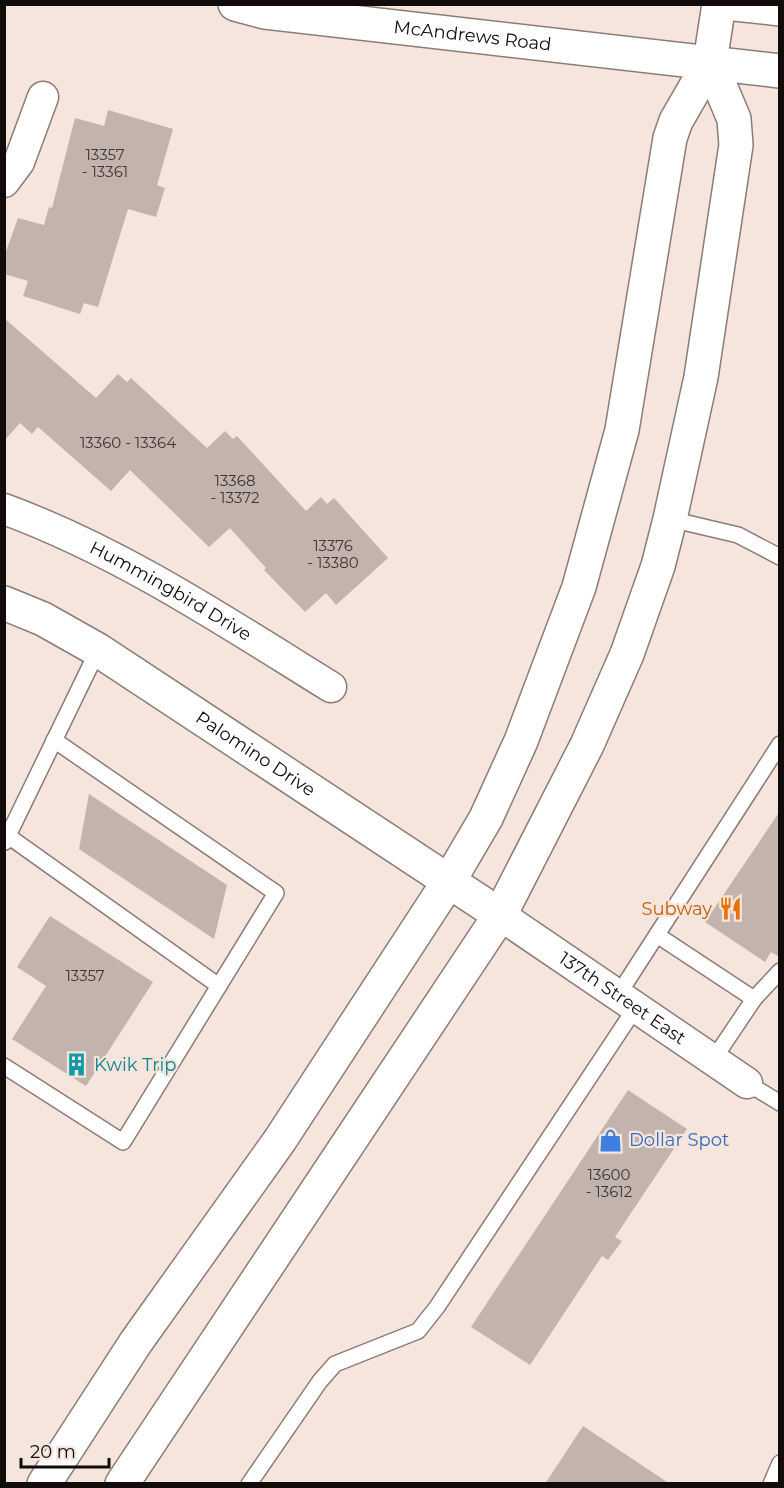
<svg xmlns="http://www.w3.org/2000/svg" width="784" height="1488" font-family="Montserrat,sans-serif">
<style>
.building{fill:#c2b3ac}
.lines{fill:none;stroke-linecap:round;stroke-linejoin:round}
.service-casing{stroke:#8b7c76;stroke-width:18}
.minor-casing{stroke:#8b7c76;stroke-width:33}
.tertiary-casing{stroke:#8b7c76;stroke-width:36}
.secondary-casing{stroke:#8b7c76;stroke-width:36}
.service{stroke:#fff;stroke-width:15}
.minor{stroke:#fff;stroke-width:30}
.tertiary{stroke:#fff;stroke-width:33}
.secondary{stroke:#fff;stroke-width:33}
.labels{text-anchor:middle;dominant-baseline:central;stroke-width:4.5;stroke-linejoin:round;paint-order:stroke}
.number-label{font-size:15px;fill:#3d3632}
.street-label{font-size:18px;fill:#110c0a;stroke:#f5e5dd}
.food-label{font-size:18px;fill:#c56008;stroke:#f5e5dd;text-anchor:end}
.culture-label{font-size:18px;fill:#0d838f;stroke:#f5e5dd;text-anchor:start}
.shop-label{font-size:18px;fill:#366cbe;stroke:#f5e5dd;text-anchor:start}
</style>
<rect width="100%" height="100%" fill="#f5e5dd"/>
<g class="building">
<path d="M108,110L173,129L157,185L165,188L156,217L128,209L98,307L84,303L80,314L23,296L28,281L4,274V257L18,218L44,225L49,207L52,208L75,118L104,126Z"/>
<path d="M4,318L96,398L118,374L127,382L131,378L207,448L225,431L233,439L237,436L306,511L321,497L327,504L334,498L388,558L336,605L326,593L305,612L264,570L266,568L230,528L209,547L130,470L111,491L38,427L32,434L20,423L4,441Z"/>
<path d="M89,794L227,885L214,939L79,849Z"/>
<path d="M780,811V957L771,952L765,962L705,922Z"/>
<path d="M50,916L153,982L86,1086L12,1039L46,986L17,967Z"/>
<path d="M628,1090L687,1129L615,1237L622,1241L608,1260L602,1256L530,1365L471,1327Z"/>
<path d="M583,1426L670,1484H545Z"/>
</g>
<g class="lines">
<defs>
<g id="service">
<path d="M670,519L738,535L780,557"/>
<path d="M4,833L219,986"/>
<path d="M5,842L98,650"/>
<path d="M657,935L754,999L713,1060"/>
<path d="M618,995L780,744"/>
<path d="M753,1000L780,971"/>
<path d="M4,1066L123,1142L276,893L54,740"/>
<path d="M747,1083L780,1103"/>
<path d="M249,1484L320,1381L335,1364L418,1331L437,1307L636,1007"/>
<path d="M771,1484L780,1463"/>
</g>
<g id="minor">
<path d="M4,182L19,162L43,97"/>
<path id="s1" d="M4,509C121,552 226,622 331,687"/>
<path id="s2" d="M500,915L747,1083"/>
</g>
<g id="tertiary">
<path id="s3" d="M4,603L43,619L98,650L500,915"/>
<path d="M44,1484L136,1342L280,1140L449,881L486,818L521,741L579,587L622,430L670,138L676,121L710,62L719,4"/>
<path d="M122,1484L500,915L587,745L627,654L658,566L670,519L701,377L736,145L734,119L710,62"/>
</g>
<g id="secondary">
<path id="s4" d="M235,4L265,12L780,71"/>
<path d="M735,4L780,9"/>
</g>
</defs>
<use href="#service" class="service-casing"/>
<use href="#minor" class="minor-casing"/>
<use href="#tertiary" class="tertiary-casing"/>
<use href="#secondary" class="secondary-casing"/>
<use href="#service" class="service"/>
<use href="#minor" class="minor"/>
<use href="#tertiary" class="tertiary"/>
<use href="#secondary" class="secondary"/>
</g>
<defs>
<symbol id="restaurant-bare" viewBox="-9 -9 18 18"><path d="M-5-6h1v4h1v-4h1v4h1v-4h1v5L-1.5 .5V6h-2V.5L-5-1ZM5-6V6H3V1.5H1.5Q1.5-4 5-6Z" fill="#e8710a" stroke="#f5e5dd" stroke-width="2.5" paint-order="stroke"/></symbol>
<symbol id="building-bare" viewBox="-9 -9 18 18"><path d="M-4-6H4V6H1V3H-1V6H-4ZM-2.5-4.3h1.7v1.8h-1.7ZM.8-4.3h1.7v1.8H.8ZM-2.5-1h1.7V.8h-1.7ZM.8-1h1.7V.8H.8Z" fill="#0f9aa8" stroke="#f5e5dd" stroke-width="2.5" paint-order="stroke"/></symbol>
<symbol id="shop-bare" viewBox="-9 -9 18 18"><path d="M-5-2.5h2.3a2.7 3.5 0 0 1 5.4 0H5L5.5 6h-11ZM-1.5-2.5h3a1.5 2.3 0 0 0-3 0Z" fill="#3f7fe0" stroke="#f5e5dd" stroke-width="2.5" paint-order="stroke"/></symbol>
</defs>
<g fill-rule="evenodd">
<use href="#restaurant-bare" x="714" y="892" width="33" height="33"/>
<use href="#building-bare" x="60" y="1048" width="33" height="33"/>
<use href="#shop-bare" x="594" y="1124" width="33" height="33"/>
</g>
<g class="labels">
<g class="number-label">
<text x="105" y="154">13357<tspan x="105" dy="17">- 13361</tspan></text>
<text x="128" y="442">13360 - 13364</text>
<text x="235" y="480">13368<tspan x="235" dy="17">- 13372</tspan></text>
<text x="333" y="545">13376<tspan x="333" dy="17">- 13380</tspan></text>
<text x="85" y="975">13357</text>
<text x="609" y="1174">13600<tspan x="609" dy="17">- 13612</tspan></text>
</g>
<g class="street-label">
<text stroke="none"><textPath href="#s4" startOffset="240">McAndrews Road</textPath></text>
<text stroke="none"><textPath href="#s1" startOffset="186">Hummingbird Drive</textPath></text>
<text stroke="none"><textPath href="#s3" startOffset="294">Palomino Drive</textPath></text>
<text stroke="none"><textPath href="#s2" startOffset="148">137th Street East</textPath></text>
</g>
<g class="food-label">
<text x="712" y="909">Subway</text>
</g>
<g class="culture-label">
<text x="94" y="1065">Kwik Trip</text>
</g>
<g class="shop-label">
<text x="629" y="1140">Dollar Spot</text>
</g>
</g>
<rect width="784" height="1488" fill="none" stroke="#110c0a" stroke-width="12"/>
<path d="M21 1458v9h88v-9" fill="none" stroke="#110c0a" stroke-width="3"/>
<text x="30" y="1458" font-size="18" fill="#110c0a" stroke="#f5e5dd" stroke-width="4.5" paint-order="stroke">20 m</text>
</svg>
